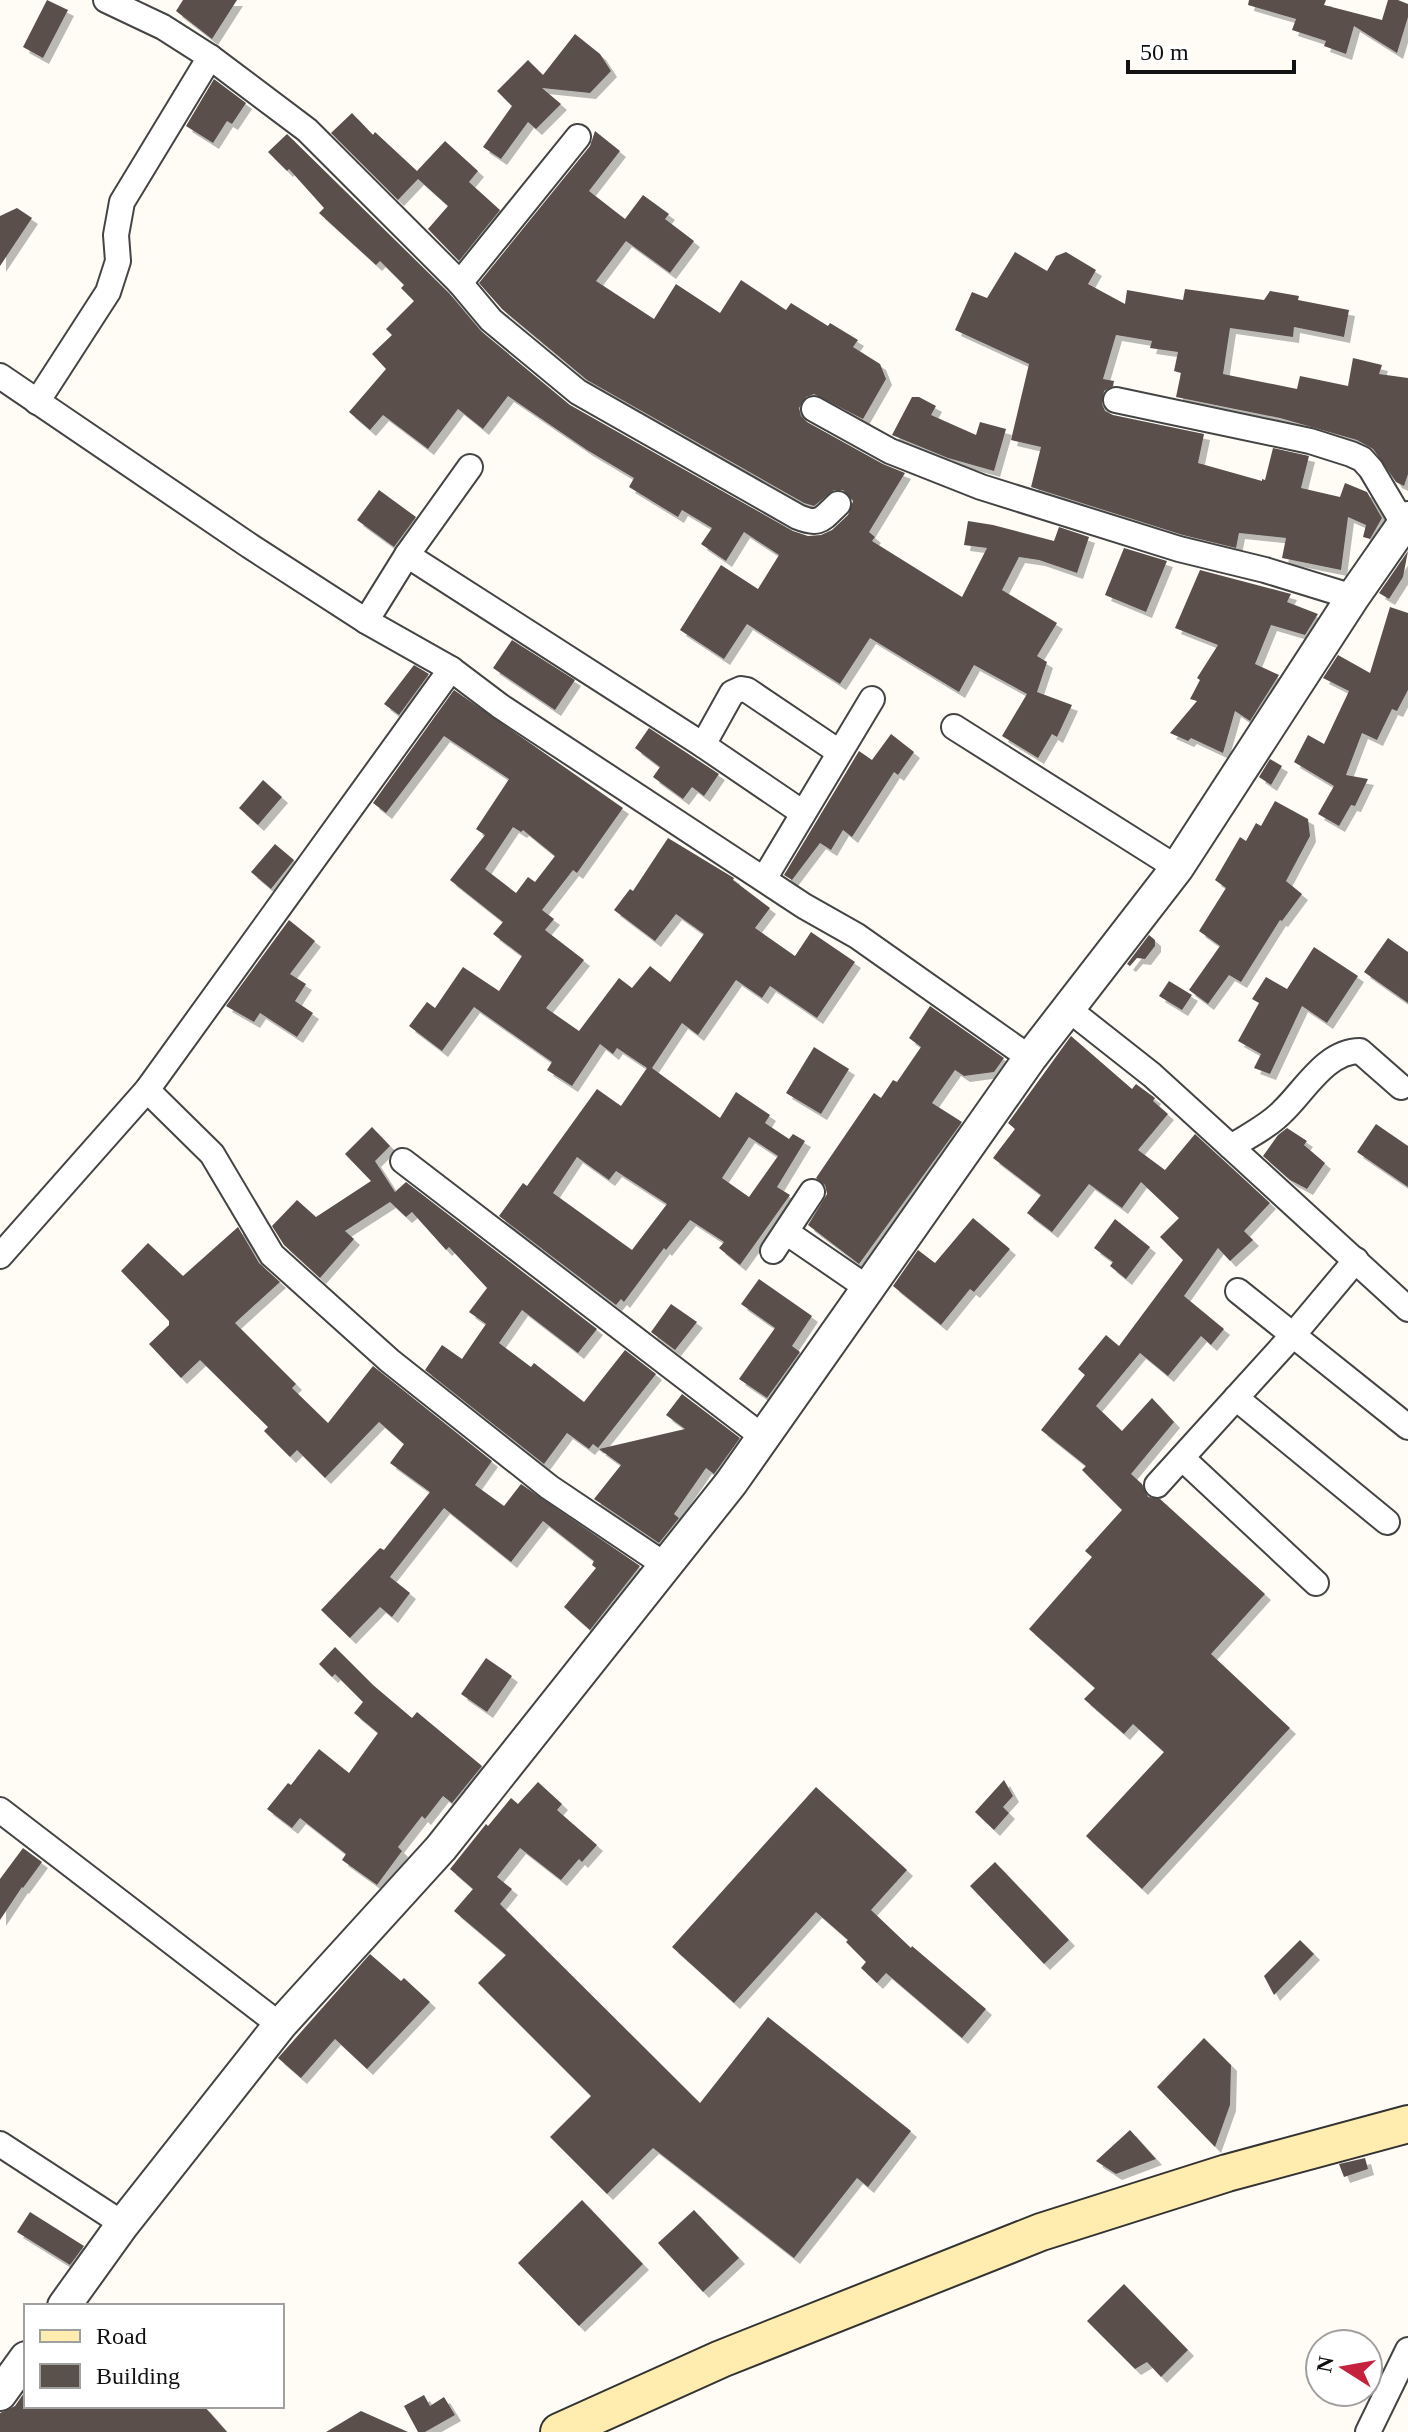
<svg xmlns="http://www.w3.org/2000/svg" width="1408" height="2432" font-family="'Times New Roman',serif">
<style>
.building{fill:#5a504c;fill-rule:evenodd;filter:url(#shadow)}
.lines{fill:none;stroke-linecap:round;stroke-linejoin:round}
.minor-casing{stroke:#444;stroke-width:28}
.tertiary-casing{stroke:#444;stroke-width:36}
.secondary-casing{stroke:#333;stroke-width:40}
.minor{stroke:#fff;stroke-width:24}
.tertiary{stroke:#fff;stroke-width:32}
.secondary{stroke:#ffedb0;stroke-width:36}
</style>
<defs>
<filter id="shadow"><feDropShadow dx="6" dy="6" stdDeviation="0" flood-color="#0004"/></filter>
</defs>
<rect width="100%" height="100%" fill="#fffcf5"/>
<g class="building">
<path d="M47,0L68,10L43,58L23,47Z"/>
<path d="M183,0H237L212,39L176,11Z"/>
<path d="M1249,0H1326L1324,5L1382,20L1388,0H1398L1408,4V17L1397,53L1354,26L1346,54L1324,46L1326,41L1292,30L1296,19L1248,5Z"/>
<path d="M575,34L600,54L611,71L590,93L542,88L561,104L536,129L528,122L501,159L483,147L512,106L497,91L528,60L543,75Z"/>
<path d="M214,79L246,103L232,124L227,121L213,143L186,126Z"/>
<path d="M352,113L373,135L375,132L417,171L445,141L478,171L469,182L500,210L459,261L428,229L448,206L418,179L398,200L331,133Z"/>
<path d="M595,131L620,151L589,191L625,219L643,195L669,214L665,219L694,241L670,273L626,241L596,281L654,319L676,284L720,313L741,280L786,310L791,303L828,326L830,323L858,340L853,347L880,364L886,379L863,419L814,394L806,397L799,408L801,416L807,422L883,464L905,473L869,532L875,537L872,541L962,597L987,548L964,545L968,521L993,525L1054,541L1059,527L1089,537L1077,573L1039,560L1019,557L1002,590L1057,623L1037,656L1047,662L1037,692L1072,705L1057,737L1052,734L1038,758L1002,736L1027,694L974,665L959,692L870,638L840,684L747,624L724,659L680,630L721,565L758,589L779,555L744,532L726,561L701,544L712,528L682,510L678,517L629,487L634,478L587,450L508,396L483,429L458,409L428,449L383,415L370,430L349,412L386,369L372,354L392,335L386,329L414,301L401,288L404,285L380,261L376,265L319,213L324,208L289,169L287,171L268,152L287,134L449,293L481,331L570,405L793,531L808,536L821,535L832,530L848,515L853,501L843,490H834L814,506L804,503L587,380L502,309L479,283L590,146Z"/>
<path d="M17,208L32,218L0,266V216Z"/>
<path d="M1015,252L1047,271L1056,256L1066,252L1096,270L1088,284L1125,304L1127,290L1183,300L1185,289L1264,300L1270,291L1299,296L1298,300L1349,310L1344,337L1294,327L1293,337L1230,328L1223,374L1297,389L1300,376L1348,386L1353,358L1382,365L1379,374L1408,378V474L1404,486L1396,482L1373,449L1357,440L1280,418L1176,397L1181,373L1174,371L1178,352L1150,348L1152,341L1116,335L1103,379L1114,381L1113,386L1104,391L1102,404L1105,411L1113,415L1204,434L1198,463L1262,481V479L1265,480L1273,448L1309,456L1301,488L1340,497L1345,483L1367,492L1382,518L1370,539L1363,537L1366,525L1348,517L1341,570L1282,558L1286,538L1239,533L1236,548L1183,535L1031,487L1041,447L1011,440L1029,364L955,330L972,292L987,298Z"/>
<path d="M912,397H919L936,406L931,415L976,435L980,422L1006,429L994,471L948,458L892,435Z"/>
<path d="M379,490L416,517L394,547L357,520Z"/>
<path d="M1124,548L1167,561L1146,612L1105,595Z"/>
<path d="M1408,551L1403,577L1389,599L1379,593Z"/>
<path d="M1200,570L1291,594L1287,602L1318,614L1305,635L1271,625L1255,664L1279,675L1250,721L1235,711L1223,753L1191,738L1188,741L1170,733L1197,701L1190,699L1200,680L1197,678L1218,645L1175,628Z"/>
<path d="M1390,607L1408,613V690L1397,711L1392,709L1377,740L1362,733L1346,775L1368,779L1355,806L1351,805L1339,826L1318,814L1334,786L1294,762L1308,735L1324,744L1349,691L1323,678L1338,655L1370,673Z"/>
<path d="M512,640L575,680L555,710L493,668Z"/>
<path d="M414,665L429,674L399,715L384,704Z"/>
<path d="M454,690L623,808L577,873L573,870L542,910L554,919L545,930L584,960L546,1008L579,1031L619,978L632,988L650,966L670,982L704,934L676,914L655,941L614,910L630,889L633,891L668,838L734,878L733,880L770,908L755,928L795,956L811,932L855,962L817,1018L770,986L762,998L736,980L698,1035L682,1023L652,1068L720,1118L736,1092L770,1115L765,1123L789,1139L793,1134L805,1141L777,1187L790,1195L740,1265L719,1248L724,1242L690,1220L666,1250L664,1248L624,1302L621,1299L616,1305L499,1216L523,1183L527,1186L597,1089L621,1106L647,1068L617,1048L613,1054L600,1044L572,1086L547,1070L552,1062L474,1007L442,1051L409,1026L427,1002L435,1008L463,967L499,991L522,956L493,934L503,922L450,880L485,835L476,829L509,779L444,736L386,813L373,803ZM513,827L521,832L523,830L555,856L535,882L528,877L516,893L485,869ZM749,1137L778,1156L749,1197L722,1178ZM577,1157L609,1180L616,1171L667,1204L632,1250L553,1193Z"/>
<path d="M649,728L719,774L704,796L692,787L683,799L653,777L660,767L635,748Z"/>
<path d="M891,734L914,752L898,775L894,772L852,837L843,830L831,850L820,843L792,880L784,875L859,751L872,760Z"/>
<path d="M1270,759L1282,766L1271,785L1259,777Z"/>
<path d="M263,780L282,797L258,825L239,808Z"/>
<path d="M1275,801L1308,819L1310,836L1286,881L1302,894L1282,921L1280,920L1241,982L1229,975L1208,1004L1189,990L1220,946L1199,931L1226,888L1215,880L1240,837L1246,841L1256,823L1261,826Z"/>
<path d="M275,844L294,860L271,889L251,872Z"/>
<path d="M289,920L315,941L290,974L306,984L295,1001L313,1013L297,1037L260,1013L254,1022L226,1006Z"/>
<path d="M1149,935L1155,940V946L1145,959L1137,958L1130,966L1127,964Z"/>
<path d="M1388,938L1408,952V1003L1364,972Z"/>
<path d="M1314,947L1358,976L1327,1023L1302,1006L1270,1074L1254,1068L1261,1054L1238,1041L1259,1003L1252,999L1266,977L1287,989Z"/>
<path d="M1169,981L1192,995L1182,1010L1159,996Z"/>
<path d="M930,1006L1004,1058L994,1072L964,1076L955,1070L932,1103L962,1122L859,1264L808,1225L827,1194L825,1185L816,1178L874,1093L881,1098L893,1080L897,1082L921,1047L909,1038Z"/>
<path d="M1071,1036L1132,1089L1136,1084L1155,1098L1153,1101L1168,1114L1138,1150L1165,1170L1195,1134L1270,1203L1244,1231L1253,1240L1230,1261L1218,1248L1184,1296L1224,1329L1211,1345L1201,1336L1168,1376L1140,1353L1096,1406L1122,1431L1152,1398L1174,1422L1131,1474L1142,1484L1148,1497L1160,1499L1265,1594L1211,1654L1290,1728L1142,1889L1086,1836L1164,1752L1133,1724L1124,1734L1084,1699L1095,1688L1029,1629L1092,1557L1085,1551L1122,1510L1082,1470L1086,1466L1041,1430L1085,1375L1078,1369L1106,1335L1119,1346L1183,1260L1160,1237L1179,1218L1141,1182L1122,1208L1089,1184L1052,1232L1027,1213L1041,1195L993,1158L1015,1129L1008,1123Z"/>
<path d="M814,1047L849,1069L821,1114L786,1093Z"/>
<path d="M1376,1124L1408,1146V1187L1357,1152Z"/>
<path d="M372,1127L390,1146L375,1161L395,1192L406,1182L597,1329L578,1353L522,1310L499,1343L531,1367L534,1363L584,1402L625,1350L656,1374L598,1448L593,1444L589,1449L567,1433L544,1464L425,1370L442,1345L462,1359L486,1324L469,1312L487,1288L449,1247L446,1250L412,1212L406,1217L390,1202L345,1231L354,1239L320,1278L284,1245L272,1226L297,1200L316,1217L371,1181L345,1154Z"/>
<path d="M1287,1128L1307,1141L1304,1145L1325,1163L1307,1189L1290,1180L1263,1156L1278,1135Z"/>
<path d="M973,1218L1010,1249L974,1292L970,1289L941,1325L893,1286L918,1250L935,1263Z"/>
<path d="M1115,1219L1150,1247L1126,1279L1110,1266L1113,1262L1094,1248Z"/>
<path d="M238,1227L259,1263L280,1282L235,1323L296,1384L292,1388L328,1423L373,1366L492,1461L475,1485L504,1506L521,1484L640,1566L590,1630L564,1607L596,1568L592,1565L594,1561L543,1521L511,1562L444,1508L390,1577L410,1593L392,1617L380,1607L350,1638L321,1610L380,1548L384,1550L430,1492L390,1463L404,1444L379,1422L325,1478L297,1450L290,1457L264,1431L268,1427L200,1360L181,1378L149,1344L169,1325V1321L121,1271L148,1243L183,1276Z"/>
<path d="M759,1279L812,1316L792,1346L800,1352L767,1398L739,1379L775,1328L741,1304Z"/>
<path d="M671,1304L697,1322L675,1350L651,1332Z"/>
<path d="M682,1394L740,1438L714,1474L706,1468L674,1514L679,1518L659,1543L594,1499L621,1465L599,1449L685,1429L666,1415Z"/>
<path d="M335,1647L373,1685L412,1718L417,1712L482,1766L452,1803L443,1796L425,1819L422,1816L398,1847L402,1851L377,1885L342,1860L346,1854L300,1818L292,1828L267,1809L288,1783L291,1785L319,1749L349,1773L378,1733L354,1713L363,1702L335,1674L332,1677L319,1664Z"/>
<path d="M486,1658L512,1676L487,1712L461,1694Z"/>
<path d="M1004,1780L1013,1796L1003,1807L1009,1813L994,1830L975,1812Z"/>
<path d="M538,1782L562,1804L557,1810L597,1845L582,1862L579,1859L561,1880L520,1848L497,1877L512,1889L500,1904L700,2103L768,2017L911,2131L868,2187L857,2178L794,2258L653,2148L607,2194L550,2137L591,2096L478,1983L506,1955L454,1911L473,1889L450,1869L486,1824L488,1826L511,1798L518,1804Z"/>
<path d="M816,1787L907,1870L871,1910L911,1948L912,1946L986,2009L962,2038L886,1973L877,1983L861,1968L866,1962L846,1942L848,1940L816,1912L734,2003L672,1947Z"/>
<path d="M23,1848L42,1862L23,1888L22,1887L0,1920V1879Z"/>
<path d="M995,1862L1069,1940L1044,1964L970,1886Z"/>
<path d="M1300,1940L1314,1954L1274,1995L1264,1976Z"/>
<path d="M370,1954L401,1981L404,1978L430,2002L367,2069L335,2039L301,2078L278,2058Z"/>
<path d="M1204,2038L1231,2065L1230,2105L1215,2147L1157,2087Z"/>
<path d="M1130,2130L1156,2159L1116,2174L1096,2161Z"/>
<path d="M1365,2158L1368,2169L1344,2177L1339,2164Z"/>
<path d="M582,2200L643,2264L579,2326L518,2263Z"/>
<path d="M694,2210L739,2258L703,2292L658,2243Z"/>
<path d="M30,2212L84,2246L70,2265L17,2232Z"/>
<path d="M1124,2284L1188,2350L1161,2377L1147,2362L1135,2369L1087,2321Z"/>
<path d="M26,2390V2406H204L227,2432H0V2413L15,2406Z"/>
<path d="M424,2395L430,2406L444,2397L455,2415L425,2432H418L404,2406Z"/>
<path d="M361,2411L408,2432H326Z"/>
</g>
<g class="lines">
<defs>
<g id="minor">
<path d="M106,0L163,27L210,57L307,130L460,283L491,320L578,392L798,517C820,526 822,519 838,504"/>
<path d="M460,283L578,137"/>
<path d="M0,376L250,546L366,621L451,669L500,706L804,906L857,936L1030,1058"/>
<path d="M1116,400L1310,441L1351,454L1362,459L1371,469L1403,523"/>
<path d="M37,402L108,292L118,261L116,235L122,202L210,57"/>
<path d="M814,409L890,451L981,487L1179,549L1265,570L1353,597"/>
<path d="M407,555L470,467"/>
<path d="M366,621L407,555L703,745L803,813"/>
<path d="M954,727L1177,868"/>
<path d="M703,745L732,693L741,689L747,690L839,752"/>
<path d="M764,879L872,699"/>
<path d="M1067,1008L1152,1075L1231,1147C1248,1136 1269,1126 1283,1111C1305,1090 1326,1051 1360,1051L1401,1087"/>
<path d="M147,1090L212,1154L272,1255L390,1361L549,1487L665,1565"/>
<path d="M1231,1147L1408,1309"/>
<path d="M403,1161L763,1437"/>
<path d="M786,1232L869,1289"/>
<path d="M773,1251L812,1192"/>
<path d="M0,1256L147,1090L451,669"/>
<path d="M1238,1291L1408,1427"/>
<path d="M1236,1398L1387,1522"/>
<path d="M1182,1458L1316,1583"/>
<path d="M1157,1485L1294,1334L1356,1260"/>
<path d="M0,1810L280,2025"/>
<path d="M0,2144L123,2224"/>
<path d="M1368,2432L1408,2350"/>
</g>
<g id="tertiary">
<path d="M64,2306L123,2224L280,2025L441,1848L731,1483L1030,1058L1177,868L1353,597L1408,518"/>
<path d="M0,2394L26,2358"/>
</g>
<path id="secondary" d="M559,2432L721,2359L1041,2232L1227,2173L1408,2124"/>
</defs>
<use href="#minor" class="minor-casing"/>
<use href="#tertiary" class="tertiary-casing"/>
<use href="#secondary" class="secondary-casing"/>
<use href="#minor" class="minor"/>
<use href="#tertiary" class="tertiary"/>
<use href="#secondary" class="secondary"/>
</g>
<rect x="24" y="2304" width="260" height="104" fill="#ffffff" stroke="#a0a0a0" stroke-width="2"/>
<rect x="40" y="2330" width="40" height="12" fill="#ffedb0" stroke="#a0a0a0" stroke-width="2"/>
<text x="96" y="2344" font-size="24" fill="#111111">Road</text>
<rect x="40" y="2364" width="40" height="24" fill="#5a504c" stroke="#a0a0a0" stroke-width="2"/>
<text x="96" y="2384" font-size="24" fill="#111111">Building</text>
<g transform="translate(1344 2368) rotate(281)"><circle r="38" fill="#ffffff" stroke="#a0a0a0" stroke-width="2"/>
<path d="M0-6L14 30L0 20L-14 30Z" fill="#c7223d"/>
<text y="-12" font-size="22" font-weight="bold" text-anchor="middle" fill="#111111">N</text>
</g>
<path d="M1128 60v12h166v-12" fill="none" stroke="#111111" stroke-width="4"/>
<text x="1140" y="60" font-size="24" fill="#111111" stroke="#ffffff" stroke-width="6" paint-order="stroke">50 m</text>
</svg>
